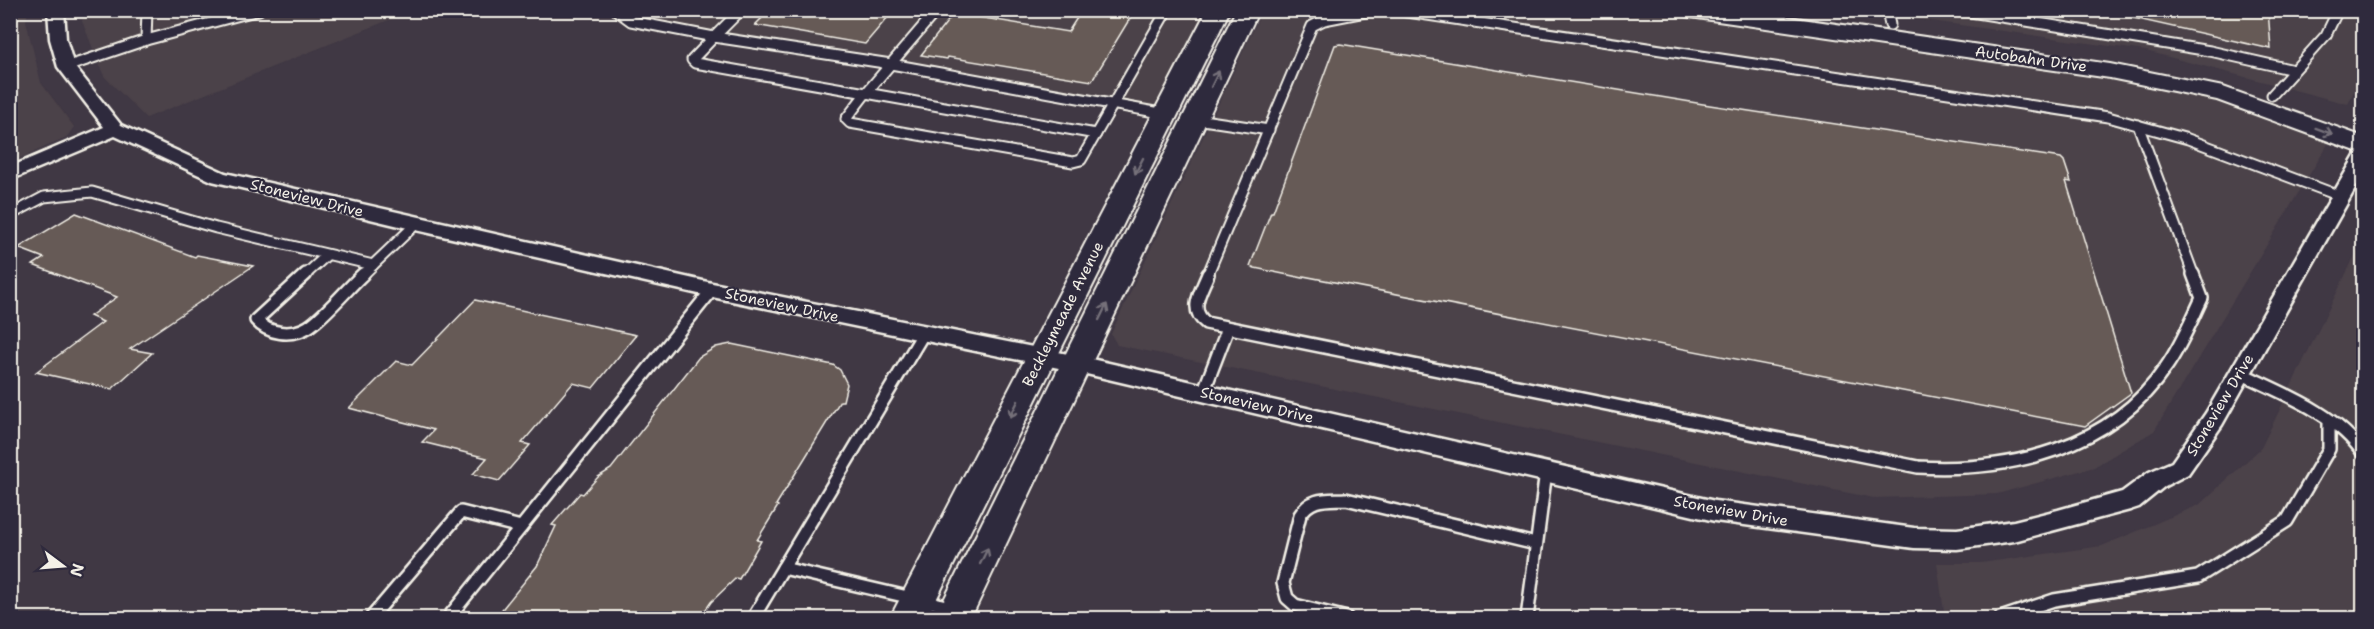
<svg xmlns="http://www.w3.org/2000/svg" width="2374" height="629" font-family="'Shantell Sans',sans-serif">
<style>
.built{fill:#4b4249}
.building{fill:#665a56;stroke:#f4f1e8;stroke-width:1.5}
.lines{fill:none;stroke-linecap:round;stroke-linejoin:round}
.lane-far1-casing{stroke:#f4f1e8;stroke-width:13}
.lane-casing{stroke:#f4f1e8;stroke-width:16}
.street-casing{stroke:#f4f1e8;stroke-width:5}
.secondary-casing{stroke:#f4f1e8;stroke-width:4}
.lane-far1{stroke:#2f2a3d;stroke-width:9}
.lane{stroke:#2f2a3d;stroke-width:11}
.street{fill:#2f2a3d;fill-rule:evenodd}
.secondary{fill:#2f2a3d;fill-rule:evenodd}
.oneway{stroke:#747079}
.labels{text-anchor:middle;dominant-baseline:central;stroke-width:4.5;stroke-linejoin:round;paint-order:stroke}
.street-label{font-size:15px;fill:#f4f1e8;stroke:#2f2a3d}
</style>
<rect width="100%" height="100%" fill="#403844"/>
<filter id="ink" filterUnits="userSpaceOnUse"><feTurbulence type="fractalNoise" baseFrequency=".0167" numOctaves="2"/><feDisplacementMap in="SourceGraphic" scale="12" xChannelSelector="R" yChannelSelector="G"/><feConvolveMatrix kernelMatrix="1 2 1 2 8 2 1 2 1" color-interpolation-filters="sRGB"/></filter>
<g filter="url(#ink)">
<g class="built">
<path d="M83,10L411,11L146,118L104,76L82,21Z"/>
<path d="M10,11H28L26,21L41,83L74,127L66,138L11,162Z"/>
<path d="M618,11H1218L1161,118L642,26Z"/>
<path d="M1262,11H1644L2129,80L2215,99L2321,135L2328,144L2154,431L2094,467L1997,494L1874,498L1117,345L1111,334Z"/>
<path d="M1859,11H2363V72L2348,104L2146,51Z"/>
<path d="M2363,239V618H1945L1937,563H1981L2102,546L2199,505L2261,448Z"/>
</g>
<g class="building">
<path d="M770,10H894L865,44L755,25Z"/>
<path d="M1082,10H1135L1092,81L948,57L947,59L921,55L954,13L1068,32Z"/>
<path d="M2134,10H2268L2271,49L2133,18Z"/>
<path d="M1340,44L1703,104L2061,158L2064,161L2071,182L2066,181L2131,393L2085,426L1303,276V278L1255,268L1250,266L1271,212H1273L1335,45Z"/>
<path d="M76,213L195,257L197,255L253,266L130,349L152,353L112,389L36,372L103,322L90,316L117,297L33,265L44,258L18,248Z"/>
<path d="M475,300L636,335L593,388L573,383L522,443L530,445L499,481L473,474L487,458L422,442L434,430L349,408L396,361L412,365Z"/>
<path d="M731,344L833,365L840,370L847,384L843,401H840L776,505L778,506L757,540L761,541L739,579L736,578L711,602L700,618H495L537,566L556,526L552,525L580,493L583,494L598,477L611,469L699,357L716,347Z"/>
</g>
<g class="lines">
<defs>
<g id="lane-far1">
<path d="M616,10L631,21L714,37L692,60L695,63L866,93L846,119L850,123L1073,162L1081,160L1167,10"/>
<path d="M1394,10L2108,117L2188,139L2340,196"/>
<path d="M1887,10L1890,25"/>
<path d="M1958,10L2210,51L2294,70"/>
<path d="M714,37L891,64L1166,114"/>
<path d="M714,37L741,10"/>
<path d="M146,40L147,10"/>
<path d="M66,67L146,40L259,10"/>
<path d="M866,93L1096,134"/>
<path d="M866,93L937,10"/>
<path d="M2272,95L2326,35L2338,10"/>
<path d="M1196,119L1269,130"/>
<path d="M2138,125L2194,276"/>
<path d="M10,215L44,197L92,192L216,228L373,265L416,224"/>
<path d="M304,276L327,255"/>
<path d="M362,276L373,265"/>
<path d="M1207,276L1312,26L1324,20L1375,10"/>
</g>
<g id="lane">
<path d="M306,274L256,320C268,334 291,337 308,327C323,318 349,287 363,274"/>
<path d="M1208,274C1201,292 1188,309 1206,323L1918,467C2010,472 2111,449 2166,367C2181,346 2191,321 2202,298L2193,274"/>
<path d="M2240,373C2284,394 2336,413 2364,454"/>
<path d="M1203,393L1228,328"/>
<path d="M783,568L955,608"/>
<path d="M371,618L461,512L521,527"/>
<path d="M448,618L712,290"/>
<path d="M753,618L923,334"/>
<path d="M1347,618L1295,605L1287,598L1283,583L1300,515C1311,497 1326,500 1346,499L1536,544"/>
<path d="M1527,618L1546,471"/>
<path d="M2000,618L2054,600L2198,577L2287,521L2329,449V420"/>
</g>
<path id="street" d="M48,10H64L66,39L74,66L121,125L225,173L712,283L1078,356L1715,501L1914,528L1957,529L2014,521L2058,510L2122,492L2149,472L2172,462L2206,413L2355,156L2358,152L2364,151V173L2222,425L2188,474L2165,486L2139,507L2130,510L2014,541L1957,549L1914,548L1715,521L1078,372L712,297L416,230L212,181L115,136L10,180V167L104,127L58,67L50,39Z"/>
<g id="secondary">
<path d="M1207,10H1230L927,618H890Z"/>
<path d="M1236,10H1259L971,618H935Z"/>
<path d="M1679,10H1741L2110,64L2223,87L2364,137V154L2217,100L2110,78L1690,17L1682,15Z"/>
</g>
</defs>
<use href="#lane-far1" class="lane-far1-casing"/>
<use href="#lane" class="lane-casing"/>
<use href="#street" class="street-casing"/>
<use href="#secondary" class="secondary-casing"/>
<use href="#lane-far1" class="lane-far1"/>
<use href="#lane" class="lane"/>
<use href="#street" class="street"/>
<use href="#secondary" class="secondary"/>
</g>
<defs><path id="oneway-shaft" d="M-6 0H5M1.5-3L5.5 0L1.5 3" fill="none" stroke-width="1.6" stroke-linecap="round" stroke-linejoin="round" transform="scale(1.5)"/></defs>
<g class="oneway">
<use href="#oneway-shaft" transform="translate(1215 79) rotate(-64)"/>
<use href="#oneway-shaft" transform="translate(2324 131) rotate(20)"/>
<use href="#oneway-shaft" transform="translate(1139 166) rotate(117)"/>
<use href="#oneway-shaft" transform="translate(1103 312) rotate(-64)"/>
<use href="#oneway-shaft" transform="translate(1014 409) rotate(117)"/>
<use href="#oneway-shaft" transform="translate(984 556) rotate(-64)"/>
</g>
</g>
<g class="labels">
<g class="street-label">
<text transform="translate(2031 59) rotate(8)">Autobahn Drive</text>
<text transform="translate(307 198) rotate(14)">Stoneview Drive</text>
<text transform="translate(782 305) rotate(12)">Stoneview Drive</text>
<text transform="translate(1063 314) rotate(-63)">Beckleymeade Avenue</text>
<text transform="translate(1257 405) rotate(13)">Stoneview Drive</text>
<text transform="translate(2220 405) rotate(-59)">Stoneview Drive</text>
<text transform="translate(1731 511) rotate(10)">Stoneview Drive</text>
</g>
</g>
<rect width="2374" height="629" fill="none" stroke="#2f2a3d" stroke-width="36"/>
<rect x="18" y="18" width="2338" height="593" fill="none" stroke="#f4f1e8" stroke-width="2" filter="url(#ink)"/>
<g transform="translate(63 566) rotate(106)" stroke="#2f2a3d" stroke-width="4.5" paint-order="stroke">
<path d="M0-4.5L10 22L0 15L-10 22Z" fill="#f4f1e8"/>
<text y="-9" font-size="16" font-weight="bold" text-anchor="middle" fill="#f4f1e8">N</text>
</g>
</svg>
